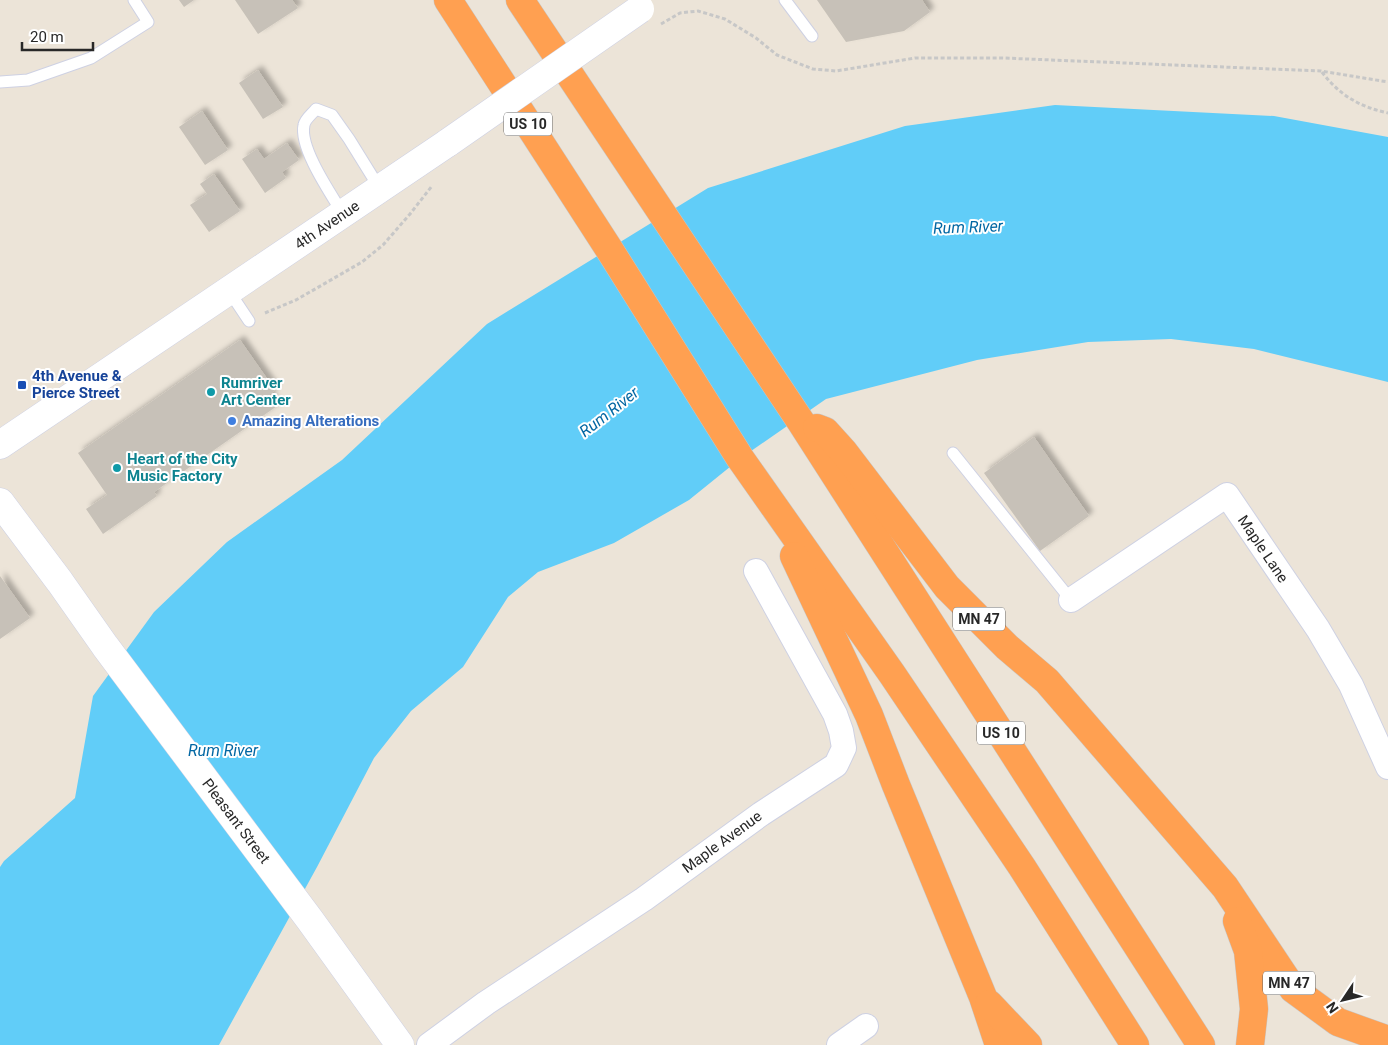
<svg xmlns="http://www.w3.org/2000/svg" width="1388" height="1045" font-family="Roboto,sans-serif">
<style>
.water{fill:#61cdf8}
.building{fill:#c7c1b8;filter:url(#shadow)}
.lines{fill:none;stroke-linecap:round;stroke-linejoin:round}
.service-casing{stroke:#ced1e3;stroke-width:13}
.minor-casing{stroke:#ced1e3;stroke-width:26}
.tertiary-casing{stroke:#ced1e3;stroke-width:29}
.motorway-casing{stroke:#c7c7c7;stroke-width:29}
.path{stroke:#c7c7c7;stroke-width:3;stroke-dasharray:4 2.5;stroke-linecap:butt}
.service{stroke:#fff;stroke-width:11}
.minor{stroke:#fff;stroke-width:24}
.tertiary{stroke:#fff;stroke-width:28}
.motorway{stroke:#ffa051;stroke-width:28}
.tertiary-bridge-casing{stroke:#ced1e3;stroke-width:29;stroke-linecap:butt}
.tertiary-bridge{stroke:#fff;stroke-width:28}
.transit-dot{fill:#1a4fb4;stroke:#fff;stroke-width:2}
.culture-dot{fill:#0f9aa8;stroke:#fff;stroke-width:2}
.shop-dot{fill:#3f7fe0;stroke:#fff;stroke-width:2}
.labels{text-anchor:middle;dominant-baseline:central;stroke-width:4;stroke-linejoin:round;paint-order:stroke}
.shield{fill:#fff;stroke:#686868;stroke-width:1}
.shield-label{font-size:14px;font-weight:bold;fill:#282828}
.street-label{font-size:15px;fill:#282828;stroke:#fff}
.transit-label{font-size:15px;font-weight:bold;fill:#164399;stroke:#fff;text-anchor:start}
.culture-label{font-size:15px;font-weight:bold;fill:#0d838f;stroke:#fff;text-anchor:start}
.shop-label{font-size:15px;font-weight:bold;fill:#366cbe;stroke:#fff;text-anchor:start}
.water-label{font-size:16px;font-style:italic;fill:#0267a3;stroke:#fff}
</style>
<defs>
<filter id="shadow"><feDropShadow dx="4.5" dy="-4.5" stdDeviation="2.5" flood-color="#0004"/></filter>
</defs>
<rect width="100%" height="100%" fill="#ece4d8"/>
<path class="water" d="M1055,105L1274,116L1388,137V382L1254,349L1171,339L1088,342L977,360L826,399L741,458L689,500L614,543L538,572L508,597L463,667L411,711L374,758L317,867L219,1045H0V867L4,861L75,798L93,696L154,612L227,542L342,460L487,324L708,188L905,126Z"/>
<g class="building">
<path d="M179,0H194L184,7Z"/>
<path d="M235,0H292L298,8L258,34Z"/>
<path d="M817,0H922L930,12L904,31L846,42Z"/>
<path d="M258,70L283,107L263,119L239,83Z"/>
<path d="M202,111L228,150L205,165L179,127Z"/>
<path d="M287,143L299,160L282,172L286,178L265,193L242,159L257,149L264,159Z"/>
<path d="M214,174L240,211L209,232L190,205L207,194L200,184Z"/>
<path d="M240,340L275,390L269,395L277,406L154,492L157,496L103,534L86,509L107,495L78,453Z"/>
<path d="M1034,437L1089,516L1040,551L984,473Z"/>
<path d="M0,576L30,618L0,639Z"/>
</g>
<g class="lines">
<defs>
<g id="service">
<path d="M785,0L812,36"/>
<path d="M0,82L28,80L91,58L148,22L134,0"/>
<path d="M343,214C331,194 299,148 304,125C305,119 312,114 316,109L332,115L349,139L380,189"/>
<path d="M229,291L249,321"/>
<path d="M953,453L1071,600"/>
</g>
<g id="minor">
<path d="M1071,600L1227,495L1318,629L1351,685L1388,767"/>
<path d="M429,1045L486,1003L644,899L761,814L836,765L844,748L841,731L835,714L756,571"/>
<path d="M839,1045L866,1026"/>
</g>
<g id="tertiary">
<path d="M0,445L449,142"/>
<path d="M0,502L60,582L105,646L310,920L400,1045"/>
</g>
<g id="motorway">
<path d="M448,0L609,249L740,458L892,674L1022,867L1135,1045"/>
<path d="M520,0L801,422L1201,1045"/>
<path d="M817,428L825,431L844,452L947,587L1007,647L1047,681L1225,887L1293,989L1338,1022L1388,1040"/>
<path d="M794,556L869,715L896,785L983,997L999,1045"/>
<path d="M1237,921L1248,951L1254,1009L1250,1045"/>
<path d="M989,1004L1028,1045"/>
</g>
</defs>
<use href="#service" class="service-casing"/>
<use href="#minor" class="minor-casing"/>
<use href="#tertiary" class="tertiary-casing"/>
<use href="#motorway" class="motorway-casing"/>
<g class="path">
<path d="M661,24L680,13L698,11L725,19L756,38L777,55L813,69L836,71L915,58H1003L1321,71L1388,82"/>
<path d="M1322,72C1339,95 1360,107 1388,113"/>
<path d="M265,313L296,300L362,262L383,245L410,214L432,186"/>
</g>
<use href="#service" class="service"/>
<use href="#minor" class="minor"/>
<use href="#tertiary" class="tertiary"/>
<use href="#motorway" class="motorway"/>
<defs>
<path id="tertiary-bridge" d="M449,142L640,9"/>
</defs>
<use href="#tertiary-bridge" class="tertiary-bridge-casing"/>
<use href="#tertiary-bridge" class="tertiary-bridge"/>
</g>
<rect class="transit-dot" x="17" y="380" width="10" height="10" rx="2.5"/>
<g class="culture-dot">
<circle cx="211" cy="392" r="5"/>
<circle cx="117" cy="468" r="5"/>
</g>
<circle class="shop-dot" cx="232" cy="421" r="5"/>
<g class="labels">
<g class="shield">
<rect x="504" y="112.5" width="48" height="23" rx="4"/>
<rect x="953" y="607.5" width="52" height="23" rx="4"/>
<rect x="977" y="721.5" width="48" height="23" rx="4"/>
<rect x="1263" y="971.5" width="52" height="23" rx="4"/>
</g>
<g class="shield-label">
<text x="528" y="124">US 10</text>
<text x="979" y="619">MN 47</text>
<text x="1001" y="733">US 10</text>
<text x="1289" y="983">MN 47</text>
</g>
<g class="street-label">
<text transform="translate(327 225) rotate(-34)">4th Avenue</text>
<text transform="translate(1263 549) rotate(56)">Maple Lane</text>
<text transform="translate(236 821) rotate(53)">Pleasant Street</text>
<text transform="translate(722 842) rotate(-36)">Maple Avenue</text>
</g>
<g class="transit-label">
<text x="32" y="376">4th Avenue &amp;<tspan x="32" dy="17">Pierce Street</tspan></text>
</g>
<g class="culture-label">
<text x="221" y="383">Rumriver<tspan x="221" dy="17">Art Center</tspan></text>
<text x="127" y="459">Heart of the City<tspan x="127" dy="17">Music Factory</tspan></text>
</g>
<g class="shop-label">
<text x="242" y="421">Amazing Alterations</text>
</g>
<g class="water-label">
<text transform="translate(968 227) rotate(-2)">Rum River</text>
<text transform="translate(609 412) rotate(-38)">Rum River</text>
<text x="223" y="750">Rum River</text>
</g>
</g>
<g transform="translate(1343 1000) rotate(235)" stroke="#ffffff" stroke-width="4" paint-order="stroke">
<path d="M0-4L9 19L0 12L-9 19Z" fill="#282828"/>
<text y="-8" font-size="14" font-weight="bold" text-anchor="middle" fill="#282828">N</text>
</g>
<path d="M22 42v8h71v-8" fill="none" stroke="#282828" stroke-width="2.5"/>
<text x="30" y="42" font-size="15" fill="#282828" stroke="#ffffff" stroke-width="4" paint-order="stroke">20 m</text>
</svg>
